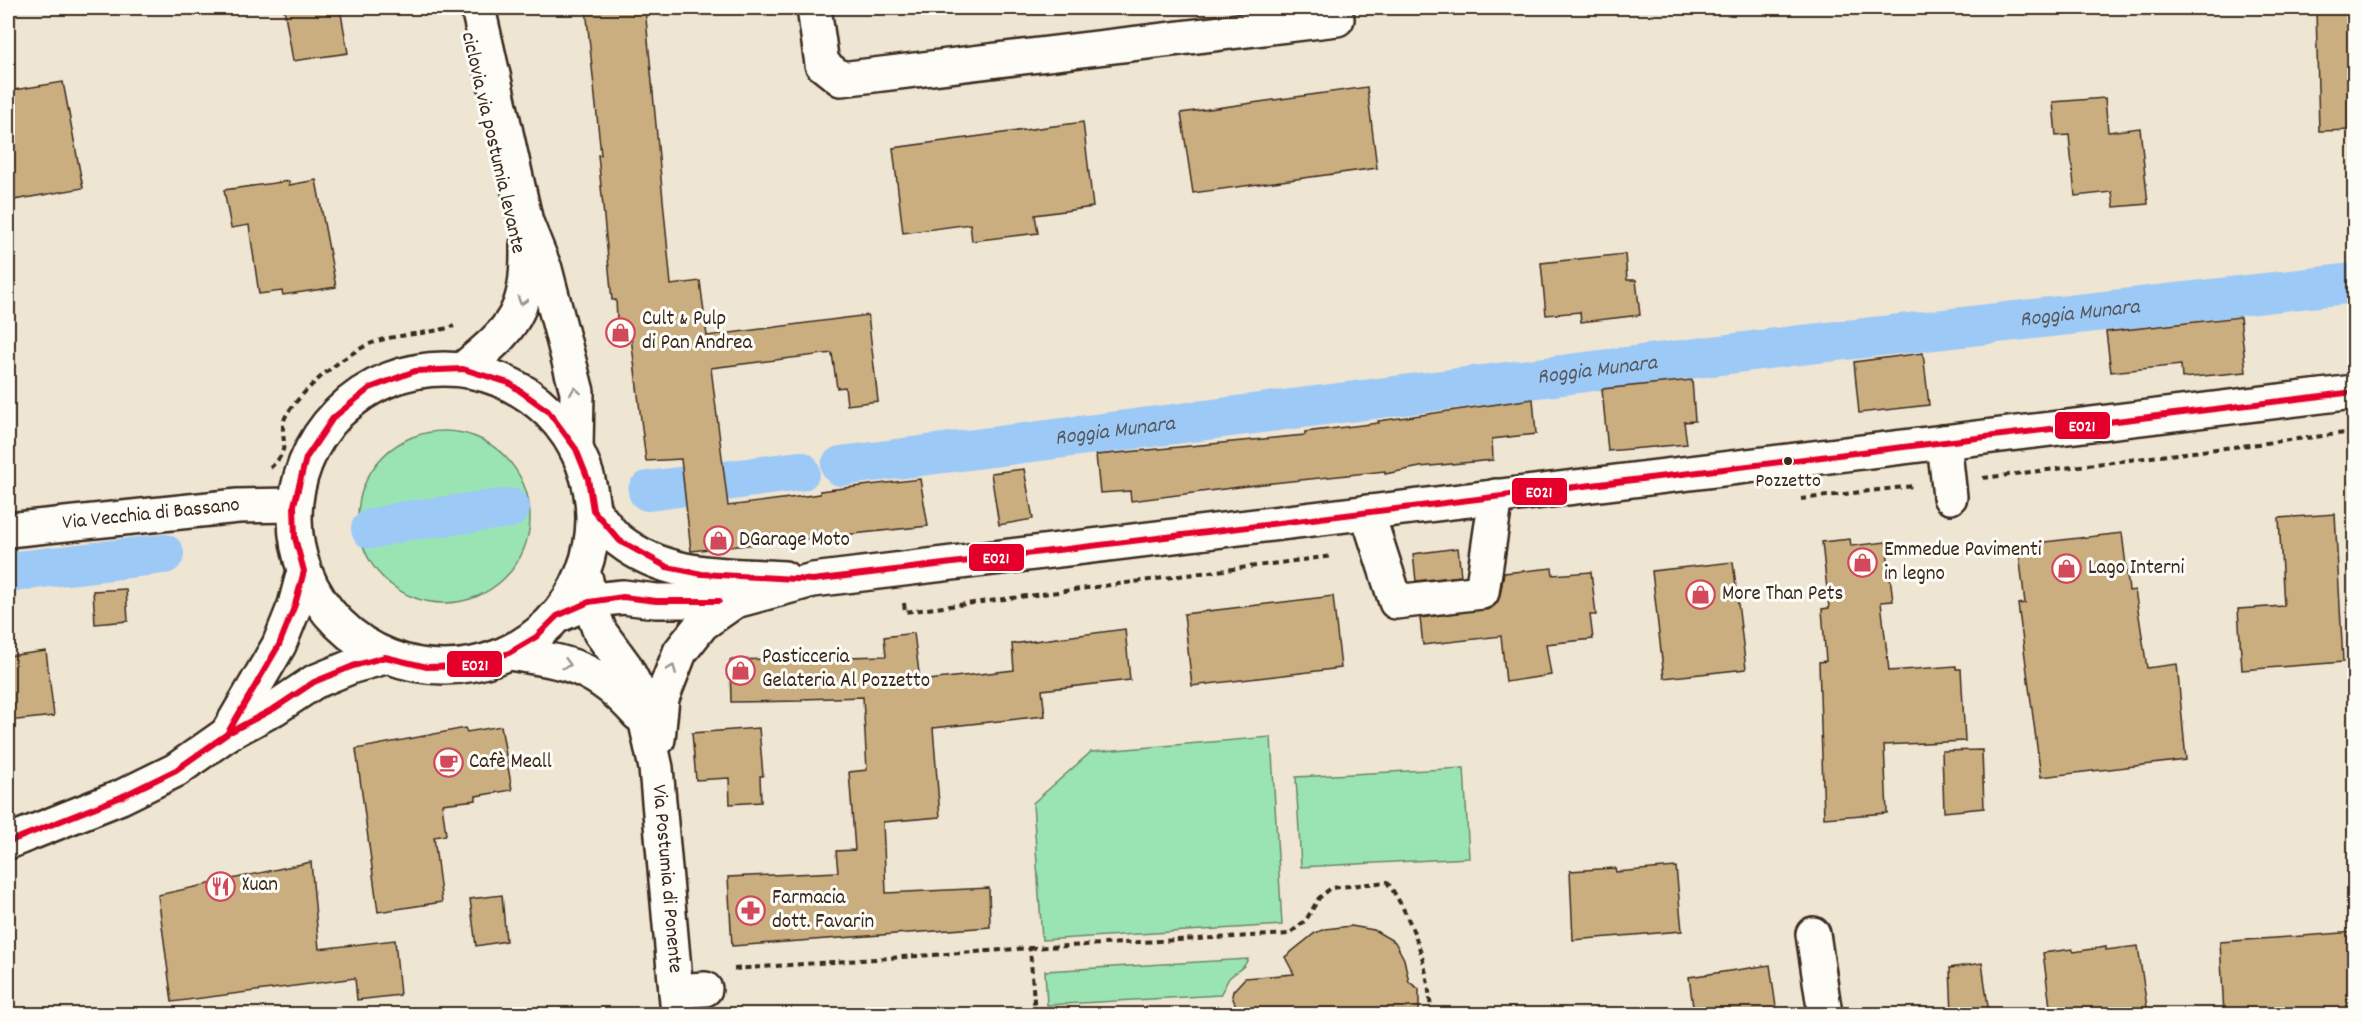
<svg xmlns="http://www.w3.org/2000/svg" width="2362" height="1022" font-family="Dekko,sans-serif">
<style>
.green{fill:#9ae4b3;stroke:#6a8768;stroke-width:1.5}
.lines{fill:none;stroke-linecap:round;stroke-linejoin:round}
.canal{stroke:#9cc9f6;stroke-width:40}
.building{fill:#cbae80;stroke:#3b2a1e;stroke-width:1.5}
.minor-casing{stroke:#3b2a1e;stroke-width:38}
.major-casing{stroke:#3b2a1e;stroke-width:38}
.path{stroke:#3b2a1e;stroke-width:4;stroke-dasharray:6 4.5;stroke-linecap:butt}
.minor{stroke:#fdfcf7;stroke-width:33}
.major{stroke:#fdfcf7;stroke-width:33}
.bus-1-casing{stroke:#fdfcf7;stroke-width:10}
.bus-1{stroke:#e4002b;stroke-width:6}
.oneway{stroke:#9c938a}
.bus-dot{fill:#3b2a1e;stroke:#fdfcf7;stroke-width:2}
.labels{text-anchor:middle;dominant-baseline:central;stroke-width:6;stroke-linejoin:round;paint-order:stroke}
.bus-label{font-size:20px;fill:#3b2a1e;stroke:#fdfcf7}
.street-label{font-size:21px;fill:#3b2a1e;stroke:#fdfcf7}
.poi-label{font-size:21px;fill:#3b2a1e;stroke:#fdfcf7;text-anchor:start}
.water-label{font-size:22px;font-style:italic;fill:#585a5f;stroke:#fdfcf7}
.line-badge{stroke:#fdfcf7;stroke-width:2}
.badge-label{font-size:16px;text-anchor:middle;font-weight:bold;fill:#fff}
</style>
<rect width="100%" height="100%" fill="#eee5d3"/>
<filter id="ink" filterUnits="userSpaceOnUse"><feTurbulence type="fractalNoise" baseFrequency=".0167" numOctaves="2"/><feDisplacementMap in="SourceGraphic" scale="12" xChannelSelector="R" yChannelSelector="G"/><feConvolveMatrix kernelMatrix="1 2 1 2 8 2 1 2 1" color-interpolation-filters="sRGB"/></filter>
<g filter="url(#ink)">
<g class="green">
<circle cx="444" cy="517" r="86"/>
<path d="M1271,737L1282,925L1042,940L1033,803L1091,752Z"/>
<path d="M1464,768L1469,858L1301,867L1296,777Z"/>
<path d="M1248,959L1244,966L1229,978L1220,995L1047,1005L1045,971Z"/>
</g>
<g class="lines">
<g class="canal">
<path id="s1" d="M841,466L1792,346L2354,283"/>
<path d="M648,491L800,471"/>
<path d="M371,529L405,521L510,508"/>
<path d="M8,572L164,554"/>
</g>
</g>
<g class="building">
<path d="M284,8H340L348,53L293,61Z"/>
<path d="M586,8H645L671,285L700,281L707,336L868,315L878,401L847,405L845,387L837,388L832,353L711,368L728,506L820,494V491L920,479L928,526L691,551L681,459L646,461L631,337L618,338L616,300H612L598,155H601Z"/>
<path d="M2316,8H2355V130L2319,131Z"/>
<path d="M63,82L83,188L8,201V91Z"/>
<path d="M1367,87L1377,168L1193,193L1181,113Z"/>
<path d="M2105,98L2108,132L2140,128L2148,204L2114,207L2112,192L2075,196L2069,135L2056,136L2053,102Z"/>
<path d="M1083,122L1093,207L1035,215L1038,233L972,241L970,224L903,233L893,148Z"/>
<path d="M316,180L336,287L283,295L282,291L259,294L249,225L231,228L224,190L289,181V185Z"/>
<path d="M1625,254L1627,280H1636L1640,315L1581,322L1580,312L1546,315L1541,263Z"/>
<path d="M2240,317L2246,372L2182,378L2181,365L2111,372L2106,332Z"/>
<path d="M1923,353L1929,405L1859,413L1854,362Z"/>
<path d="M1692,380L1695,421L1684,422L1687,444L1608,451L1602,389Z"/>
<path d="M1533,399L1536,434L1492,439L1493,460L1420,467L1385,474V471L1263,484L1131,501L1130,491L1100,493L1096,455L1305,435V432L1379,423L1378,421L1414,416Z"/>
<path d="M1024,469L1033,519L999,525L991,473Z"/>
<path d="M2335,514L2343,662L2242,670L2238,609L2284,606L2279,518Z"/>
<path d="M2122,533L2129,591L2135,590L2147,668L2177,664L2186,760L2041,777L2018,604L2025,603L2018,545Z"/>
<path d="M1850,539L1851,546L1886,542L1893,601L1881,602L1889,671L1956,666V669H1961L1965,741L1884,745L1887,813L1824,818L1819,662L1826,661L1822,609L1829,608L1822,542Z"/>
<path d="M1458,548L1461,576L1416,581L1413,554Z"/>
<path d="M1733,562L1746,669L1664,678L1652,571Z"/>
<path d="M1552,568L1553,575L1591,572L1596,615H1590L1593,639L1546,644L1551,675L1506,682L1501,636L1423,645L1420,618L1491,608L1497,603L1500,595L1504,573Z"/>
<path d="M126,589L128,621L95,624L93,591Z"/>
<path d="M1333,596L1341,668L1192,686L1184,614Z"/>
<path d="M1125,629L1130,680L1042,690L1045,716L933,728L940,817L883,822L886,893L989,888L990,927L732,946L728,877L838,872L836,851L855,850L849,772L867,770L863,697L802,699V701L731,702L730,660L886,656L884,637L914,633L920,681L1014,670L1012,644Z"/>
<path d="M46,651L54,716L8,721V656Z"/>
<path d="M501,726L512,790L476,796V800L442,804L446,835L434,837L442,902L378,912L356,749L465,728L467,732Z"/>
<path d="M759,728L763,776H760L761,802L730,804L729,778L696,780L692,733Z"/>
<path d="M1982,750L1984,808L1944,812L1942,751Z"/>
<path d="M311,862L319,949L395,940L400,995L357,1000L355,978L172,1002L158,895Z"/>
<path d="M1676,867L1682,931L1573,940L1570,871L1615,868L1616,872Z"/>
<path d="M502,895L506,941L476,946L470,899Z"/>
<path d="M1351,926L1374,930L1395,942L1404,959L1409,982L1419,989V1014H1239L1232,996L1233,991L1245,978L1294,974L1285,957L1315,933L1325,929Z"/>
<path d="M2355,932V1014H2224L2220,942Z"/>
<path d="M2138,946L2148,1014H2051L2043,953L2072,949L2074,952L2106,947V950Z"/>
<path d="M1982,963L1989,1014H1952L1950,968Z"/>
<path d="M1770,965L1777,1014H1694L1689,977Z"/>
</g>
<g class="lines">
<defs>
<g id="minor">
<path d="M814,8L822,64L841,79L1337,19"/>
<path d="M1944,442L1950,497"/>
<path d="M1367,512L1396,602L1482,592L1496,496"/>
<path id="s2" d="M8,530L238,506L294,505"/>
<path d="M1813,934L1825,1014"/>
<path d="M676,991L705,989"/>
</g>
<g id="major">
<path d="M478,8L526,222L545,269L577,392L576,449"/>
<path d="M463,369C514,327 528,313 527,245"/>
<circle cx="444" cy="518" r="149"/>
<path d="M593,510C602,520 610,534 620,541C669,579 726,574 784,578"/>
<path id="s3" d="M586,580L589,602L600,632L625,666L640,695L656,768L678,1014"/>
<path d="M557,616L589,602L603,599L623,597L656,601H735L813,580L2354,392"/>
<path d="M509,653C569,662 597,667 638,714"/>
<path d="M227,734L279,645L295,605L304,571"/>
<path d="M658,739L662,698L680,652L702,624L735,601"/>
<path d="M8,842L121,797L176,770L227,734L275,708L314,682L353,666L385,657"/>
</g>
</defs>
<use href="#minor" class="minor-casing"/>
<use href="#major" class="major-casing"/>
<g class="path">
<path d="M270,468C296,446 275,433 287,414C304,388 343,355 372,343C398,333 428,335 454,326"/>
<path d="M1983,478L2354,432"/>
<path d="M1801,499L1913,486"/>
<path d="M904,603L905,612L1332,556"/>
<path d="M1030,948L1289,934L1306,920L1319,898L1331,888L1387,882C1414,920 1429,968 1431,1014"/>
<path d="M734,969L1030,948L1035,1014"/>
</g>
<use href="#minor" class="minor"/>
<use href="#major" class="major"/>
<defs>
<g id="bus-1">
<path d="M232,731L275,708L314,682L353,666L385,657L427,667L469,666L509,653L536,637L557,616L589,602L623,597L656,601H719"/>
<path d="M8,842L121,797L176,770L227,734L279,645L295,605L304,571L295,538L294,505L306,458L333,418L370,388L415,371L463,369L509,383L548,411L576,449L588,479L593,510L620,541L667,567L702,574L813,580L2354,392"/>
</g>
</defs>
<use href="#bus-1" class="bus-1-casing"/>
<use href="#bus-1" class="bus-1"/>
</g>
<defs><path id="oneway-chevron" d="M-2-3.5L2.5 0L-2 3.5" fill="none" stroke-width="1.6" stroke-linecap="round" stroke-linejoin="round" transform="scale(1.5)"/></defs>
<g class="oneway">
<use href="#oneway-chevron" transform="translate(522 301) rotate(108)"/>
<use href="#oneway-chevron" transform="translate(575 391) rotate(-99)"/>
<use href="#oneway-chevron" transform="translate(567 664) rotate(16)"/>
<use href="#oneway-chevron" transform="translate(672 669) rotate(-68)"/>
</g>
</g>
<defs>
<symbol id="shop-ring" viewBox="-11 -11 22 22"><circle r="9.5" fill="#fdfcf7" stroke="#d1495b" stroke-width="1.5"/><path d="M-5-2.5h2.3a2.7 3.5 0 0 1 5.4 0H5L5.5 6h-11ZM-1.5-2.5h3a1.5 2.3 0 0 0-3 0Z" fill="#d1495b"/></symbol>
<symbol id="cafe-ring" viewBox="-11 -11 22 22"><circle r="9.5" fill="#fdfcf7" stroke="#d1495b" stroke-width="1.5"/><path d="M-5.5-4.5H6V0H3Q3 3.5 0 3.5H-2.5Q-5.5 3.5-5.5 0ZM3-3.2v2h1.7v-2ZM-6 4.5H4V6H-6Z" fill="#d1495b"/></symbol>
<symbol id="restaurant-ring" viewBox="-11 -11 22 22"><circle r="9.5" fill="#fdfcf7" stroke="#d1495b" stroke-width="1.5"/><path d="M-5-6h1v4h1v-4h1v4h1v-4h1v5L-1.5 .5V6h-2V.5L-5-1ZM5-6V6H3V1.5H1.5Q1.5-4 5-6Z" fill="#d1495b"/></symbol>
<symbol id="pharmacy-ring" viewBox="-11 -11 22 22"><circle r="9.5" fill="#fdfcf7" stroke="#d1495b" stroke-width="1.5"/><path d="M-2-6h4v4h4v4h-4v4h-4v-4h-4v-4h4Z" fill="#d1495b"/></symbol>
</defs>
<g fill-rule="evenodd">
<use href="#shop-ring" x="604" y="316" width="33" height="33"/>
<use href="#shop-ring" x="702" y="524" width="33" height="33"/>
<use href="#shop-ring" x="1846" y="546" width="33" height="33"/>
<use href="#shop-ring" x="2050" y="552" width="33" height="33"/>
<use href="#shop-ring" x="1684" y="578" width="33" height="33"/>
<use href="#shop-ring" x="724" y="654" width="33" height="33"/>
<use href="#cafe-ring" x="432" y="746" width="33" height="33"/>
<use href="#restaurant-ring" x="204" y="870" width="33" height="33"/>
<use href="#pharmacy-ring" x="734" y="894" width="33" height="33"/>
</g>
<circle class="bus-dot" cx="1788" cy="461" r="5"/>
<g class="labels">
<g class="bus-label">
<text x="1788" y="482">Pozzetto</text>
</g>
<g class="street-label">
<text transform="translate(492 143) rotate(77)">ciclovia via postumia levante</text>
<text stroke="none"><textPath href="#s2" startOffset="144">Via Vecchia di Bassano</textPath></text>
<text stroke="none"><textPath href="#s3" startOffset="315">Via Postumia di Ponente</textPath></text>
</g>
<g class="poi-label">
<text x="642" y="320">Cult &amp; Pulp<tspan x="642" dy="24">di Pan Andrea</tspan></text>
<text x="739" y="541">DGarage Moto</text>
<text x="1884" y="551">Emmedue Pavimenti<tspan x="1884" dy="24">in legno</tspan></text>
<text x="2088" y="569">Lago Interni</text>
<text x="1722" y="595">More Than Pets</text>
<text x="762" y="658">Pasticceria<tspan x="762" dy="24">Gelateria Al Pozzetto</tspan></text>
<text x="469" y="763">Cafè Meall</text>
<text x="242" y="886">Xuan</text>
<text x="772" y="899">Farmacia<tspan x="772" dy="24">dott. Favarin</tspan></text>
</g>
<g class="water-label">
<text stroke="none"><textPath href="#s1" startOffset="1248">Roggia Munara</textPath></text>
<text stroke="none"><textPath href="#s1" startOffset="762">Roggia Munara</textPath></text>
<text stroke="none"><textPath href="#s1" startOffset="276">Roggia Munara</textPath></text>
</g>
</g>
<g class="line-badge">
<rect x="2054" y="411" width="57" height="29" rx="6" fill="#e4002b"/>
<rect x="1511" y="477" width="57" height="29" rx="6" fill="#e4002b"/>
<rect x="968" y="543" width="57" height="29" rx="6" fill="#e4002b"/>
<rect x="446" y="650" width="57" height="28" rx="6" fill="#e4002b"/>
</g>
<g class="badge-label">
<text x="2082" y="431">E021</text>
<text x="1539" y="497">E021</text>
<text x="996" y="563">E021</text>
<text x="475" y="670">E021</text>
</g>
<rect width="2362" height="1022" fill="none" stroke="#fdfcf7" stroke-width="30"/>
<rect x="15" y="15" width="2332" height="992" fill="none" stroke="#3b2a1e" stroke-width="2" filter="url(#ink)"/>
</svg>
